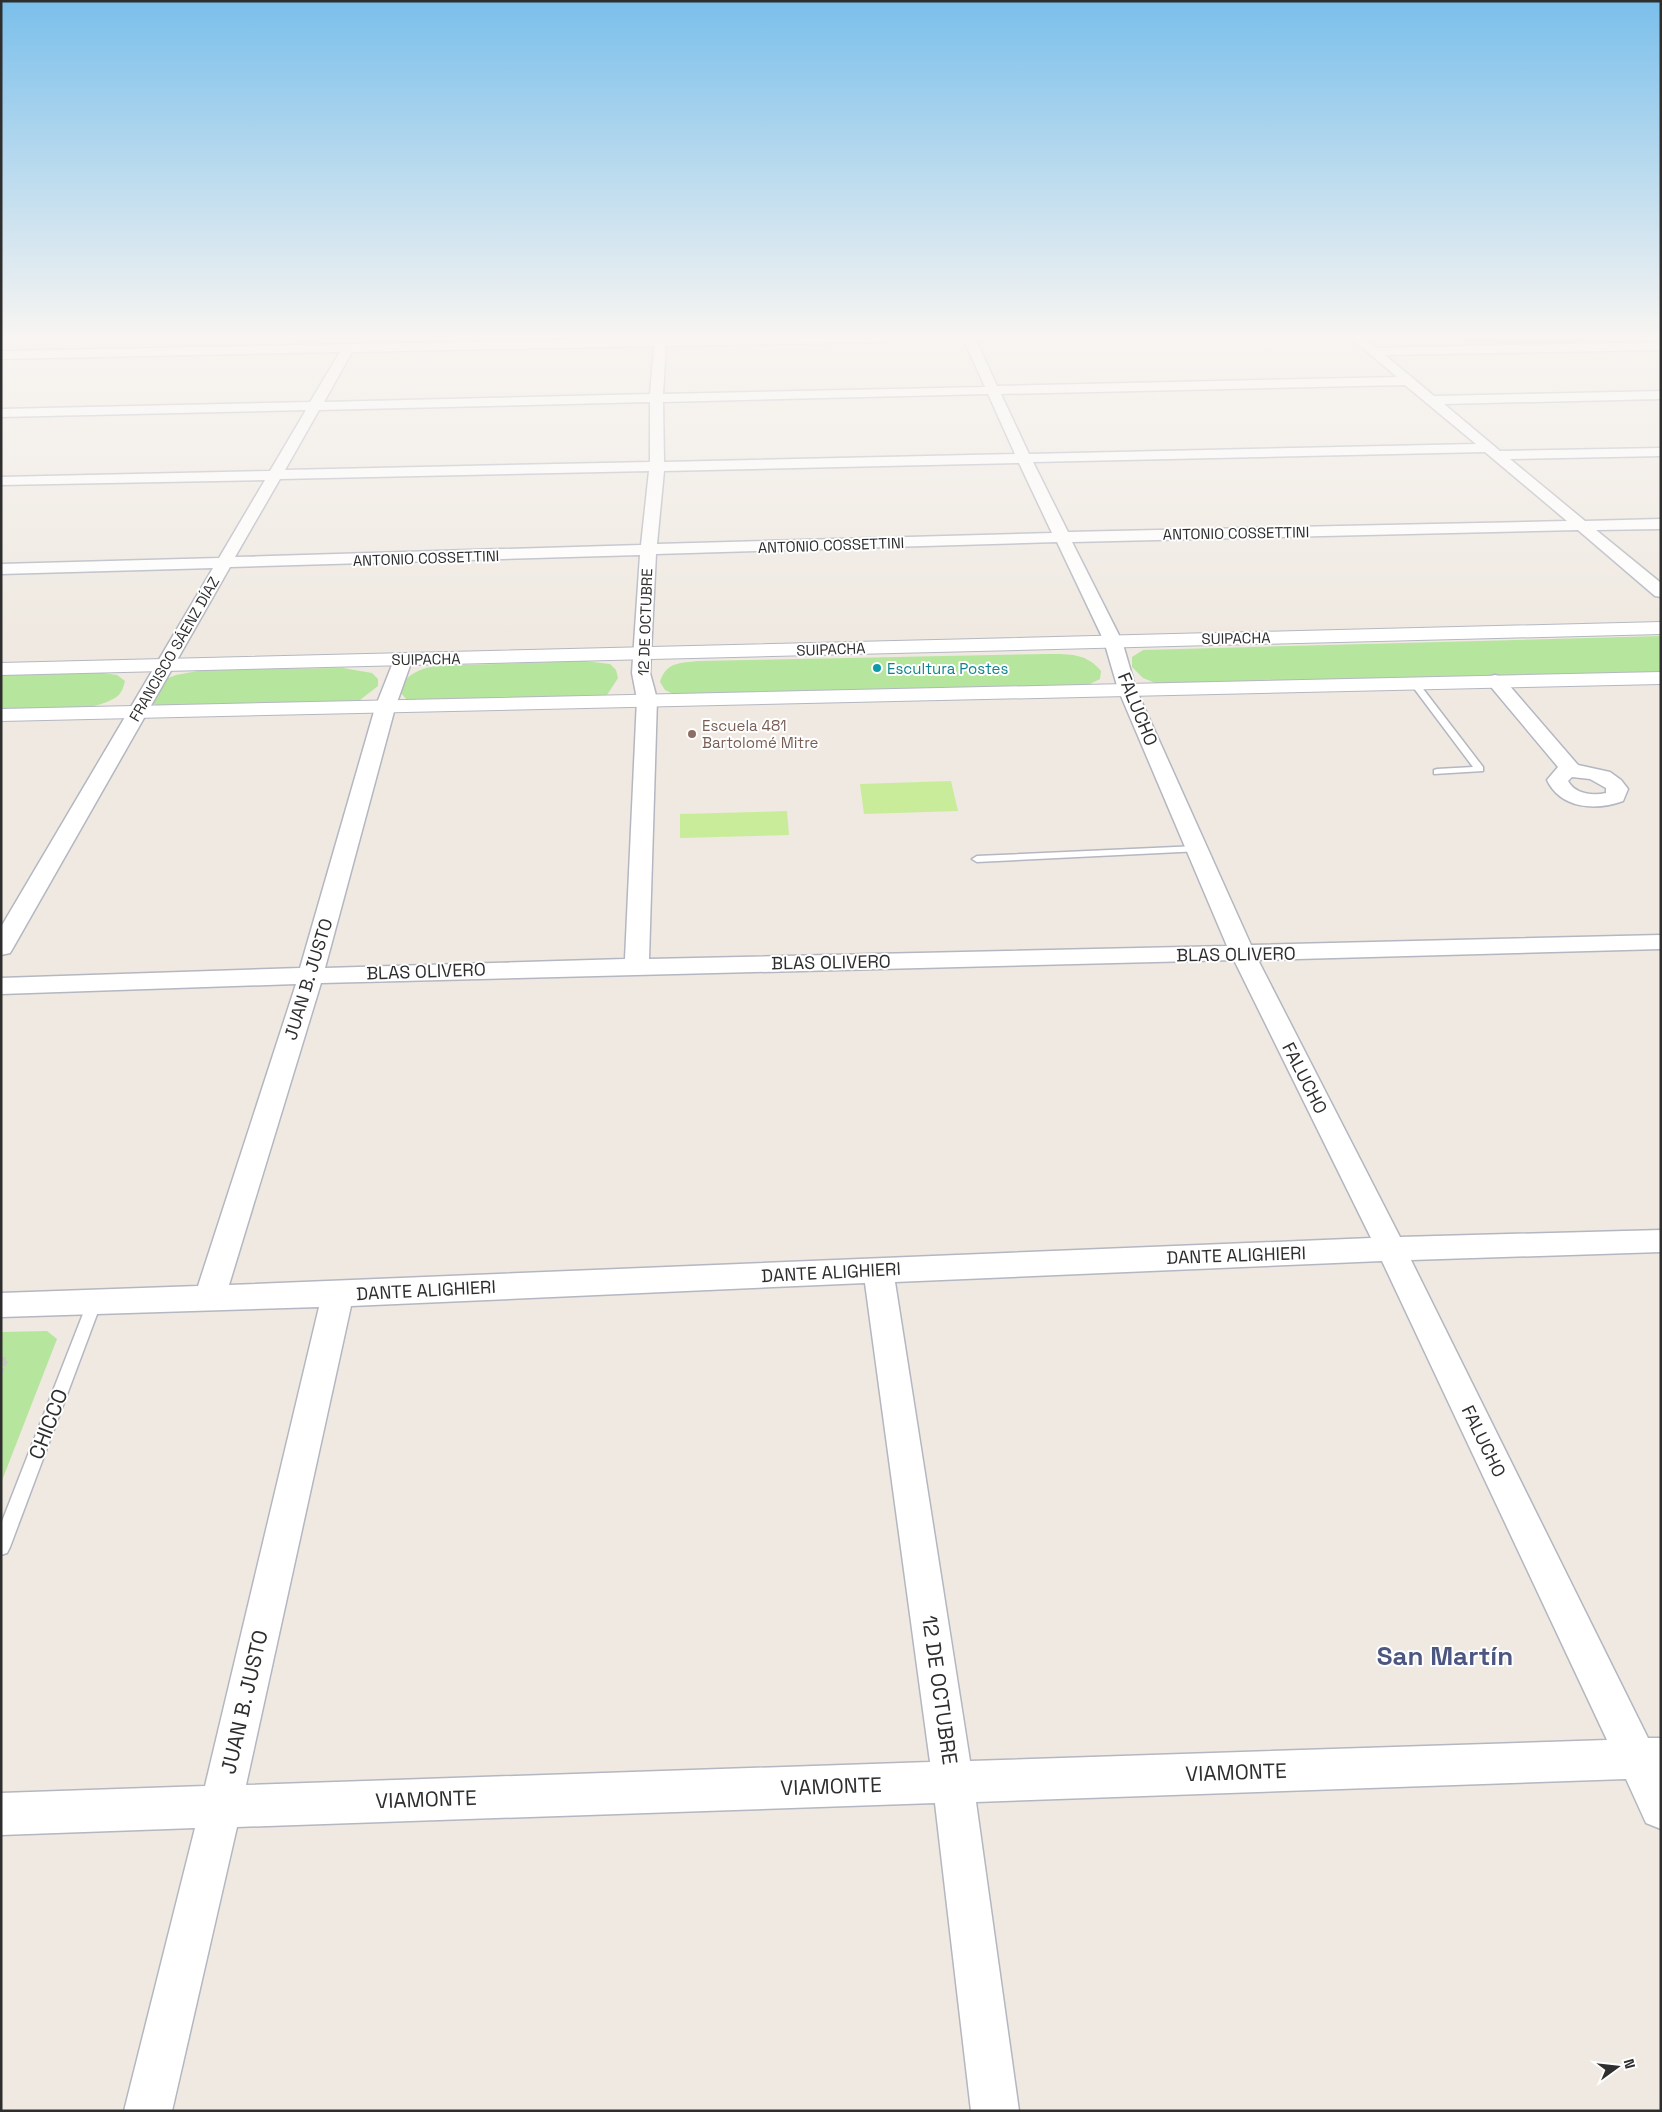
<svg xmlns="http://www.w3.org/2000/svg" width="1662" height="2112" font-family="'Space Grotesk',sans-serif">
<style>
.green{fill:#b6e59e}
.pitch{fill:#c9ec9a}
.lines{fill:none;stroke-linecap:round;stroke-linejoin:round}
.service-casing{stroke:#b4b7c1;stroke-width:3}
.minor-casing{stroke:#b4b7c1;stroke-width:3}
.tertiary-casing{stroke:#b4b7c1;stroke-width:2}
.path{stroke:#c9c9c9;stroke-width:4;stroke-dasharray:5 3;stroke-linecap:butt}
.service{fill:#fff;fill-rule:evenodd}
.minor{fill:#fff;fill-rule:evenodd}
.tertiary{fill:#fff;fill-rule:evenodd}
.culture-dot{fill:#0f9aa8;stroke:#fff;stroke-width:2}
.education-dot{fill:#8d6e63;stroke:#fff;stroke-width:2}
.labels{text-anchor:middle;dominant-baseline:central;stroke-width:4;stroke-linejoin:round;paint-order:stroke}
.far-street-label{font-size:15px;fill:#2e2e2e;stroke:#fff}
.far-culture-label{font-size:15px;fill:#0d838f;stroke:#fff;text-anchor:start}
.far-education-label{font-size:15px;fill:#785e54;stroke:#fff;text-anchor:start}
.street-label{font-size:18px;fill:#2e2e2e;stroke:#fff}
.near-street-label{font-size:21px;fill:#2e2e2e;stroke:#fff}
.near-district-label{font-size:26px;font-weight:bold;fill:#4d5680;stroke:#fff}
</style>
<rect width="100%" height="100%" fill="#efe9e1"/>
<g class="green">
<path d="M1460,338H1582L1592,345L1471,348Z"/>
<path d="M1661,636V672L1160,685L1143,678L1132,667V657L1143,650Z"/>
<path d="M1047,654C1068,654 1087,653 1101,671L1100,679L1086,686L675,695L665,690L660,682C666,662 680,663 699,661Z"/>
<path d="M585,661L610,664L616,670L618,678L607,695L592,699L407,700L401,693V684C411,673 420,669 435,666Z"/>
<path d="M343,668L372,673L378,679V686L360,700L343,704L159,707L151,702L163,680L176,675L203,670Z"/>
<path d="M103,673L117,675L125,681C123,689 121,695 113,699C85,715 33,709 1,710V675Z"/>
<path d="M47,1331L57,1339L1,1483V1332Z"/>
</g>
<g class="pitch">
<path d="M951,781L958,811L864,814L860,784Z"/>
<path d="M787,811L789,835L680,838V814Z"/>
</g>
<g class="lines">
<defs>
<g id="service">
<path d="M1414,680L1417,681L1483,767V771L1434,774V770L1437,769L1473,767L1410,683Z"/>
<path d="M1197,846L1202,849L1201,851L977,862L972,859L977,856Z"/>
<path d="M95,1295L100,1297L102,1301L10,1547L7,1553L1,1555V1524L88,1301L90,1297Z"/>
</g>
<g id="minor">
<path d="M655,338H893L887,342L666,346L663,394L985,387L963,338H975L997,386L1397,377L1351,338H1364L1377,348L1661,342V350L1385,355L1434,396L1661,391V399L1444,404L1500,451L1661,448V456L1510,459L1585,521L1661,519V529L1596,530L1661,583V597L1655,596L1578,530L1072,542L1122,641L1136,689L1251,945L1661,935V949L1258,960L1400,1237L1661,1230V1252L1411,1260L1648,1738H1661V1829L1646,1823L1626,1779L976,1802L1019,2111H971L935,1803L237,1827L172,2111H124L195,1828L1,1835V1793L205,1786L319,1307L1,1317V1293L198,1286L296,984L1,994V978L300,968L375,708L394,660L397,656H409L412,660L395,708L325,968L625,959L637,699L632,673L640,555L230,567L13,948L10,953L1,955V927L213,568L1,574V564L219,558L265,480L1,485V477L270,471L306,410L1,417V409L310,402L340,352L1,359V351ZM654,346L650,394L324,402L352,352ZM1405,385L1476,444L1029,454L1001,394ZM988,394L1015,454L664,462L663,402ZM650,402V462L285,470L319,410ZM1485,452L1567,521L1068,532L1033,462ZM1019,463L1052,533L657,544L664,471ZM649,471L641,545L235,557L280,479ZM1057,542L1104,641L1118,689L1227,946L649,959L657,699L650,673L656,554ZM1234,960L1371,1238L229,1285L321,983ZM1382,1261L1607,1740L970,1761L895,1282ZM865,1283L930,1762L246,1785L351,1306Z"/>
<path d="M1495,675L1502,677L1578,765L1610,772L1621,780L1628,789L1623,801C1596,811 1561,809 1547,780L1558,767L1486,681L1488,677ZM1572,777L1590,779L1606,788V793C1592,796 1575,794 1568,781Z"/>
</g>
<g id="tertiary">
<path d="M1661,622V634L1,675V663Z"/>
<path d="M1661,672V684L1,721V709Z"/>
</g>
</defs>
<use href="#service" class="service-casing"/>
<use href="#minor" class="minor-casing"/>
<use href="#tertiary" class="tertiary-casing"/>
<path class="path" d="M1,1359H7L1,1373"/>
<use href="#service" class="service"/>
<use href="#minor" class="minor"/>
<use href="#tertiary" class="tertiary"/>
</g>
<linearGradient id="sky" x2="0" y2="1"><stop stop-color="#7abfeb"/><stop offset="0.53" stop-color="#f8f5f2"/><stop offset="1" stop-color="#f8f5f2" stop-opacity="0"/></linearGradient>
<rect width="1662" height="634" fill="url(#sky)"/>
<circle class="culture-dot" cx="877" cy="668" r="5"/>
<circle class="education-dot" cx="692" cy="734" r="5"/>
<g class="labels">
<g class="far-street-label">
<text transform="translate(1236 533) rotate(-1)">ANTONIO COSSETTINI</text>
<text transform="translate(831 545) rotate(-2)">ANTONIO COSSETTINI</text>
<text transform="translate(426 558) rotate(-2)">ANTONIO COSSETTINI</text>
<text transform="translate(645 622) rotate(-88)">12 DE OCTUBRE</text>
<text transform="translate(1236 638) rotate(-1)">SUIPACHA</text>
<text transform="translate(174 649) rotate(-60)">FRANCISCO SÁENZ DÍAZ</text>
<text transform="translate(831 649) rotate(-2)">SUIPACHA</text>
<text transform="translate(426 659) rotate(-1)">SUIPACHA</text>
</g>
<g class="far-culture-label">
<text x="887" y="668">Escultura Postes</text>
</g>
<g class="far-education-label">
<text x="702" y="725">Escuela 481<tspan x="702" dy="17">Bartolomé Mitre</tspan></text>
</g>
<g class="street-label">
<text transform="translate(1138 709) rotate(68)">FALUCHO</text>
<text transform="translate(1236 954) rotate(-1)">BLAS OLIVERO</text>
<text transform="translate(831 962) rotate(-1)">BLAS OLIVERO</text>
<text transform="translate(426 971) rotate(-2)">BLAS OLIVERO</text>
<text transform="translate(308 979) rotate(-73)">JUAN B. JUSTO</text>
<text transform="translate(1305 1078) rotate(63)">FALUCHO</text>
<text transform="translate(1236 1255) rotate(-2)">DANTE ALIGHIERI</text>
<text transform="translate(831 1272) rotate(-3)">DANTE ALIGHIERI</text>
<text transform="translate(426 1290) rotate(-3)">DANTE ALIGHIERI</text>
<text transform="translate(1484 1441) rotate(64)">FALUCHO</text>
</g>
<g class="near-street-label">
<text transform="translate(48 1424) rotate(-69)">CHICCO</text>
<text transform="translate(940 1690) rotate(82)">12 DE OCTUBRE</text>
<text transform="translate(244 1702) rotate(-77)">JUAN B. JUSTO</text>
<text transform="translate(1236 1772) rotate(-2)">VIAMONTE</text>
<text transform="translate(831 1786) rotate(-2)">VIAMONTE</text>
<text transform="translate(426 1799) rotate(-2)">VIAMONTE</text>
</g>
<g class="near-district-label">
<text x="1445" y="1656">San Martín</text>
</g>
</g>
<rect width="1662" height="2112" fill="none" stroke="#2e2e2e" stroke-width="5"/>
<g transform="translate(1617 2067) rotate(75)" stroke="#ffffff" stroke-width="4" paint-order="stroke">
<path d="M0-4L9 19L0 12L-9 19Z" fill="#2e2e2e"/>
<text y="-8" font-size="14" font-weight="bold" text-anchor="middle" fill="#2e2e2e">N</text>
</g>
</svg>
